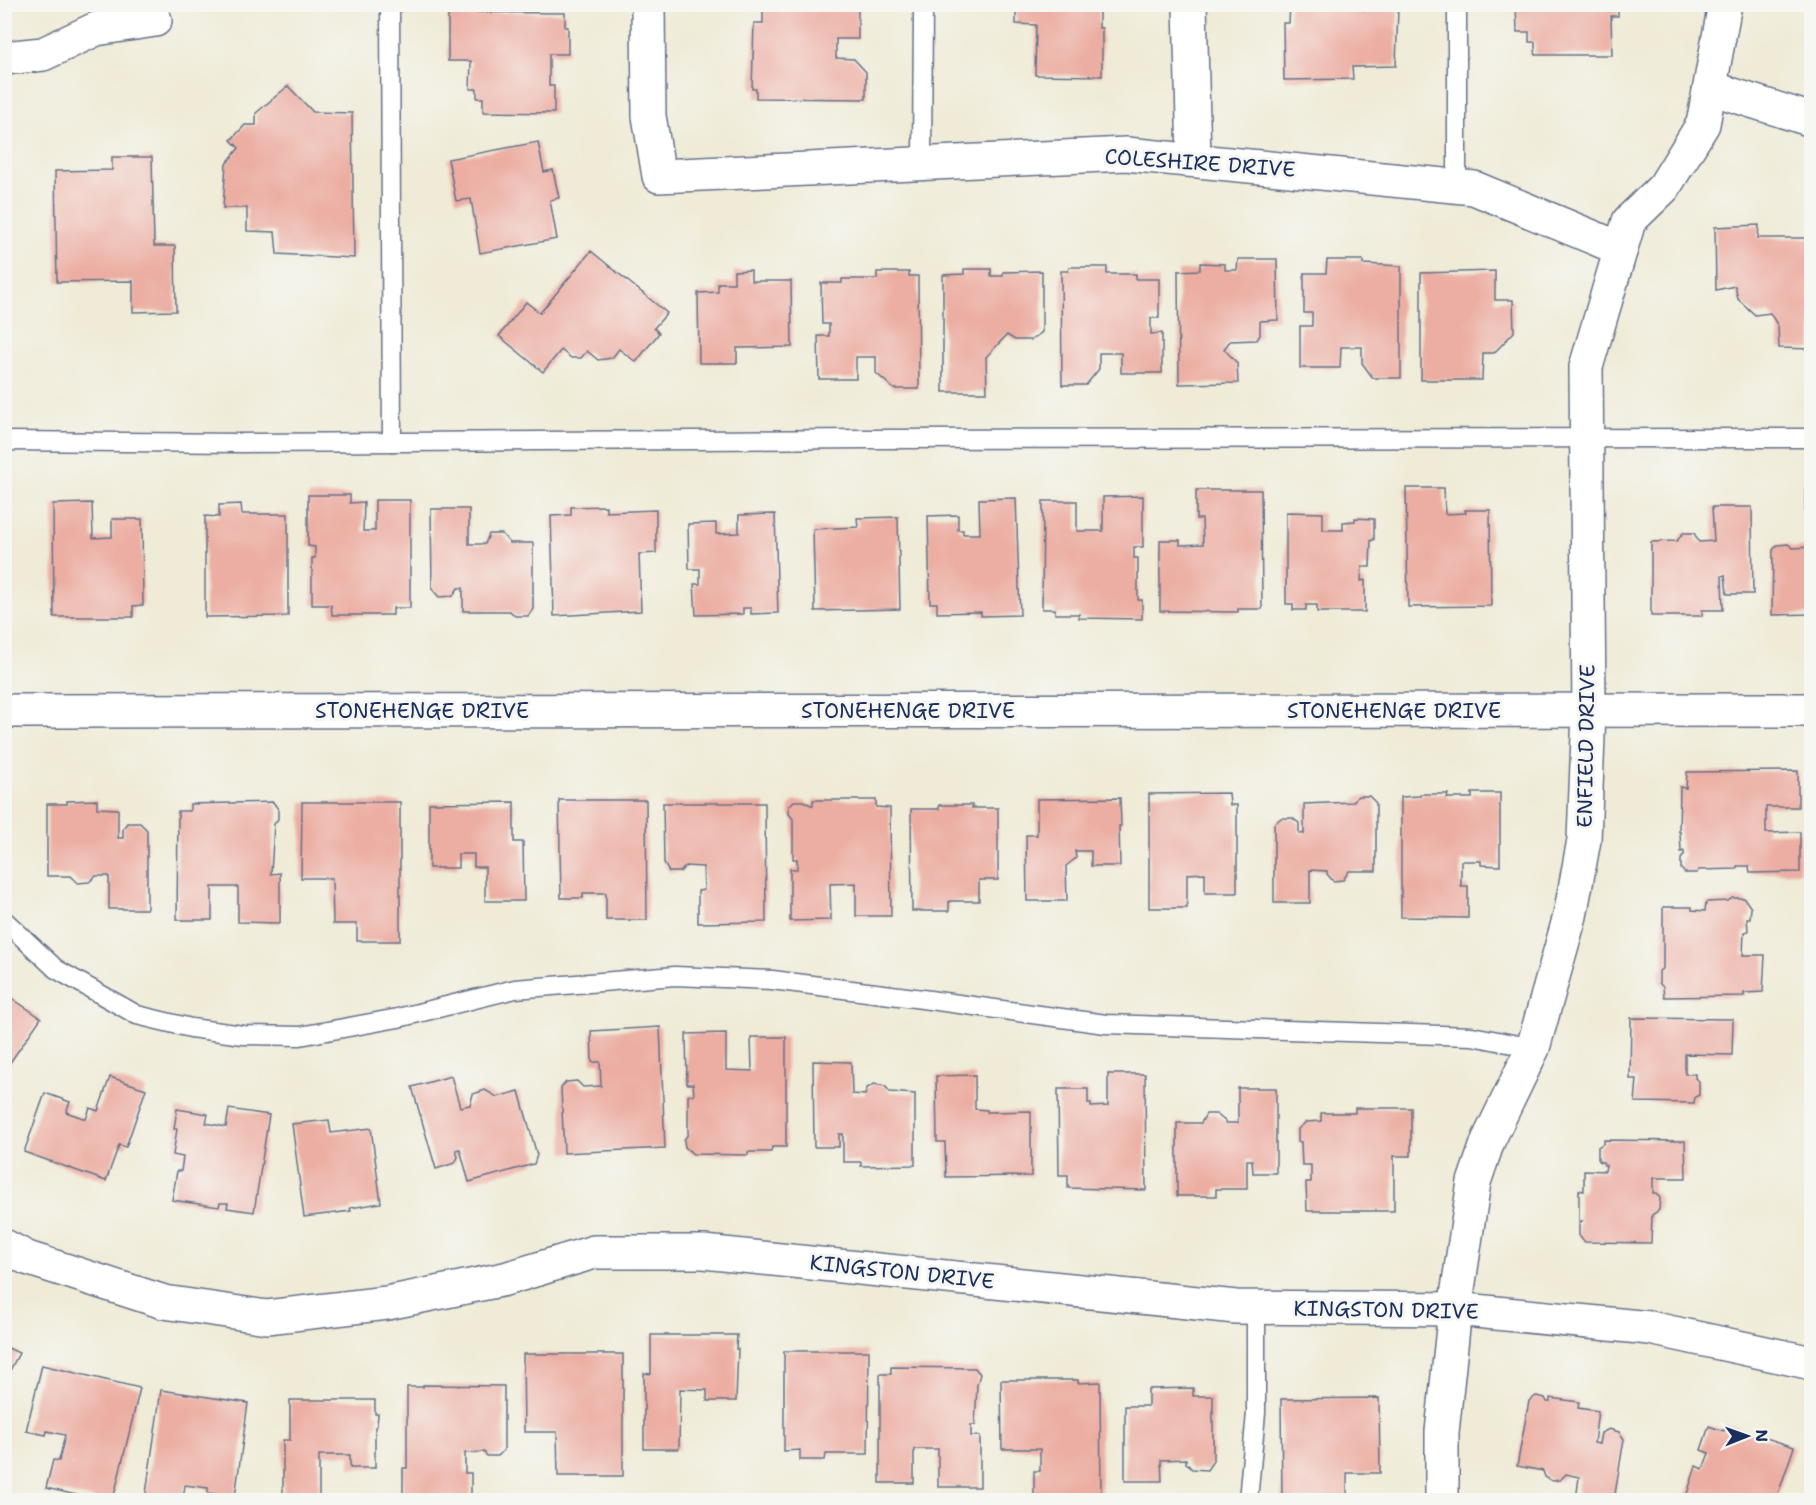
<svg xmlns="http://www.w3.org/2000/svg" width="1816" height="1505" font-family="'Shantell Sans',sans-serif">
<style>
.building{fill:#ecada2}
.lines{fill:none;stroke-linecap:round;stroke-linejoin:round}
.lane-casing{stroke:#657188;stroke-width:21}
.street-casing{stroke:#657188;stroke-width:36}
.lane{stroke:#fff;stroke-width:18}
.street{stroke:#fff;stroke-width:33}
.labels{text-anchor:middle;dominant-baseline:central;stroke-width:6;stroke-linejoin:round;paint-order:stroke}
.street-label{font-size:21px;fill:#1b2f5e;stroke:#f6f6f2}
</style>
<rect width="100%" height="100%" fill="#f6f6f2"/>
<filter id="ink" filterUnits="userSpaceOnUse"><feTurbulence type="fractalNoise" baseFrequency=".0167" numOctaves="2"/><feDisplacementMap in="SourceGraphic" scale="12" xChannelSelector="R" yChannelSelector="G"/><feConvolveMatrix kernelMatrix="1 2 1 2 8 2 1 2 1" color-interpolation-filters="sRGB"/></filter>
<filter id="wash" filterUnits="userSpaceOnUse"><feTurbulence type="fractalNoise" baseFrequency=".008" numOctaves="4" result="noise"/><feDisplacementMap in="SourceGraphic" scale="24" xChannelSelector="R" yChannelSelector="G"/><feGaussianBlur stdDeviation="1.35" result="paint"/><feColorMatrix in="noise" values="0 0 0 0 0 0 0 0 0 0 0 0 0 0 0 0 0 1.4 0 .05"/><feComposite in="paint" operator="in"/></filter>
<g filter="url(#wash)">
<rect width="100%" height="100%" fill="#efebd7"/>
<g id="blocks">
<g class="building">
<path d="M763,4H803L802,10H818V4H858V39H836V58L854,59L866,72V99L756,98V89H752L754,23H763Z"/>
<path d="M1016,4H1099V28H1102V76L1035,75L1036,25L1016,24Z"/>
<path d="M1362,4L1363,10L1398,9L1396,66L1352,67L1353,79L1284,80L1283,23H1289L1290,5Z"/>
<path d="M1516,4H1618V16H1611L1612,55H1535V42H1529V32H1517Z"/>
<path d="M448,12L565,13V27H568V54H549V86H554V113L483,112V98H477V89H470L471,61H448Z"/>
<path d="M288,86L313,112L352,113L354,258L277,254L275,232L247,231V208H223L226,164L239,148L231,140L245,125H256V113Z"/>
<path d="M538,142L544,172L553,170L559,198L550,200L557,239L480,253L471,199L456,201L448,159Z"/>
<path d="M112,157H152L154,246H175L176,311L133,312V281L57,282L55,171L112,170Z"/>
<path d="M1759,225L1758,238H1812V349L1779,348L1778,326L1770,313L1755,315L1738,299L1735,286L1716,290L1715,227Z"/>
<path d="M591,251L667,313L654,328L659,333L636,362L619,349L612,358L598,360L587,351L581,358H571L561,350L543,372L499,336L526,302L540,313Z"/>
<path d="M1238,259H1277L1278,320L1260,321V335L1257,340L1230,341L1224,349L1237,363L1238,383L1179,384L1178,271L1200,270V263L1225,264V270H1237Z"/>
<path d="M1327,260H1363V264L1401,266V378H1373L1362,363V347H1341L1340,368H1300V326H1312V313H1304V273H1326Z"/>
<path d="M1069,267H1107V274H1136V279H1159V318H1151V334L1162,333V373H1121V353H1099V369L1086,385H1062L1061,271H1068Z"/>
<path d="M964,269H991V276H1003V272L1042,271V332L1031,340H1015L1007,335L986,357L987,392H943V275L964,274Z"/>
<path d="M751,270V281H791L792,347L737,348V363H699L698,293L718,292V283H734V271Z"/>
<path d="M1495,271V300H1513L1514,332L1494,353H1483L1482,380H1421V273Z"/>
<path d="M877,272H909V276H918L919,389H894L876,373V357H856V379H819L818,336H829V324H822L821,283H842V279H877Z"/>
<path d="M1406,488H1444L1445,514L1466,513L1465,510H1490L1491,606L1408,607Z"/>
<path d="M1196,490H1261L1262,609H1238V612L1160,611V540H1180V545L1203,544L1202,519H1196Z"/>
<path d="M1805,490H1812V521L1805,522Z"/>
<path d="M308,495H350V503L364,502L363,531H375V500H410V608H393V615H332L331,605H312V558H315V547L308,546Z"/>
<path d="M1143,496V547H1134V558H1138V600H1142V619L1079,618V614H1055V609H1042L1043,501H1077V531H1103V497Z"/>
<path d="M1016,498L1020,615L981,616V612L937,613V603H930L928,516L958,515V530H963V534H980L979,499Z"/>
<path d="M92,503L93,538L112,537V519H142L143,605L133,606V617H54L53,504Z"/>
<path d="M241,504L242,514H288V616L205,617V516L219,517V505Z"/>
<path d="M606,506V512L656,510V553L639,554L641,611L554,616L551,516L571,515V507Z"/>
<path d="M1712,507H1752L1753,594H1727L1725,575L1722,576L1723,610H1702V616H1651V542L1677,541L1683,533H1694L1699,542L1714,541Z"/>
<path d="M431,509H469V544H485L489,534H502L510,543H533V609L528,616H515L510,611H463V588H458L453,596L439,597L432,589Z"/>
<path d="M1286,512L1323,513V530H1343V522L1355,521V518L1374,519V540H1371L1370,567H1362L1361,581L1365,580V612H1317V605H1306V610H1293V604H1286Z"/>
<path d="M775,514L778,613L751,614V608H743V614L696,615L694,584H700V569H689L688,524L716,523V534L739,533V515Z"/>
<path d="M898,517L900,609L815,611L813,529L858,527L857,518Z"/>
<path d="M1788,544L1793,548L1812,547V614L1772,615L1773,550L1777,545Z"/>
<path d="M1798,771V807H1766V833L1800,832V872L1750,873L1749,866H1737V869L1698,870L1697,873H1685L1681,869V859L1684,855V851L1681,852L1680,832H1679L1680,787L1686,788L1687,772Z"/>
<path d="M1229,793L1230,805H1237V893H1205V873L1187,874V908H1149V794Z"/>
<path d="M1472,793H1500V866L1481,865V861H1461V886H1468V918L1401,917V797L1420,796V794H1448L1447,798H1472Z"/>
<path d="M1358,796H1369L1376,803V871H1349L1343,880L1333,881L1327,874V871L1310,870V903H1274V824L1281,818H1292L1299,823V833L1304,834V804L1353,802Z"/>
<path d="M1120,798L1121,826H1119L1120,866H1091V851H1075L1076,858L1066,866L1067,901H1027L1026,835H1037V799Z"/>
<path d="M97,800V808L118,809V838H123V829L127,823H140L147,830V909H109V876H96L89,882L78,883L71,876H47V804H67V801Z"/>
<path d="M559,800H646L647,920H606V893H583V898H561Z"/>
<path d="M813,800H876V807L890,808L891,916H856V883L830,884L831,920L790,921V869H797V859H793V819L789,814V806L794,801H803L813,806Z"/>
<path d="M273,802L278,809V819L274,824L271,874L280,873V923L238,922V887H212V920H177L178,811H190V804Z"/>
<path d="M302,802H400V941H357V924H333L332,878H301Z"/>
<path d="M514,802V842H523L524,901H485V867H474V854H458V868H429V803Z"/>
<path d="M663,803H765L766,922L698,923V891L704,890L703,867L686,866L680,872H669L664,863Z"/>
<path d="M939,805H972V808H998V880H979V901H949V911H912L911,809H939Z"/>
<path d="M1732,898H1744L1751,908L1750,918H1747L1748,931L1744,932L1743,955H1765L1763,992L1744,993V996L1664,997L1663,987L1659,983V971L1663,968V907H1692V910L1705,911L1706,902L1728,901Z"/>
<path d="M7,995L41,1018L9,1064L4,1061V999Z"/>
<path d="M1631,1018L1733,1019L1732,1055L1685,1054V1074H1695V1078L1699,1081V1095L1695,1097L1694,1103L1635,1102L1637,1079H1630Z"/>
<path d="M660,1027L665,1148L564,1153L561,1088L566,1082L577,1081L583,1087L601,1086L600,1062H592L591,1031Z"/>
<path d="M726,1033V1070L752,1071L751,1037H786V1147H772L771,1152H748V1155L693,1154L685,1147L684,1140L688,1134V1095H694L693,1084H687L686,1034Z"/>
<path d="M813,1061L851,1062L852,1094L865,1095L867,1088L874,1084L885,1086L890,1092L915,1094V1165L861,1166V1162H843V1134H839V1147H814Z"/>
<path d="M1108,1074H1145L1146,1190L1068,1188V1175H1059L1058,1089H1088V1103H1091V1107L1108,1106Z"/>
<path d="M975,1075V1109L987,1110V1112L1031,1111V1176L946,1177L945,1142H937L936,1076Z"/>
<path d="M451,1076L460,1107L470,1105L473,1094L485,1090L497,1097L519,1091L537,1155L534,1164L469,1182L460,1149L456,1150L458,1157L455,1163L436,1169L412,1087Z"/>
<path d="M110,1077L146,1089L126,1147L119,1145L106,1181L24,1152L45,1093L70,1102L66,1112L86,1119L90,1108L98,1111Z"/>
<path d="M1238,1088H1276V1173H1253L1252,1160H1247V1189H1216V1196H1177V1123H1201L1206,1114H1216L1225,1121V1123H1238Z"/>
<path d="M1355,1108H1411V1156H1394V1211H1307L1306,1182H1311V1165H1302L1301,1142H1298V1129L1306,1122L1321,1121V1113H1355Z"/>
<path d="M177,1109L208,1114L206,1123L226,1127L229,1109L269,1115L254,1212L227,1208L228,1203H220L219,1207L172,1200L177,1171H181L183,1157L173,1155L177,1129H174Z"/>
<path d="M329,1120L331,1133L371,1128L381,1203L350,1208L351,1211L304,1217L292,1124Z"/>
<path d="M1604,1140L1685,1141L1686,1178H1653V1193H1656L1660,1198L1659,1210L1652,1215L1651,1243L1585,1242L1579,1236V1224L1582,1221H1579V1190L1584,1191V1170L1605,1171L1606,1165H1604L1603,1162H1600L1598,1159V1147L1604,1143Z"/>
<path d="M651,1335H737L736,1349H738L736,1401H707V1390L680,1389L679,1449H644V1373L651,1374Z"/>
<path d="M4,1346L19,1353L4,1382Z"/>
<path d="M784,1351H869L868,1454H826L825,1460H800V1450L784,1451Z"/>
<path d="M523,1354H623V1476H558L557,1432H524Z"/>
<path d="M42,1365L140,1388L113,1500H98L46,1488L53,1460L59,1461L65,1435L47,1431L46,1435L26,1431Z"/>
<path d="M891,1367L975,1368L980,1374L977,1385L975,1425H971V1436H980V1487H938V1449H914V1483H880V1374H891Z"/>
<path d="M1001,1380H1078V1383L1100,1382L1101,1500H1034V1471H1040V1449H1002Z"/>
<path d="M423,1385L504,1386V1450L498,1456H487L484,1452L465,1453V1473H471V1500H403V1468H407V1387H423Z"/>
<path d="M1193,1388V1396H1213V1461L1207,1470L1192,1469L1186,1463V1459L1161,1460L1162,1481H1125V1406H1148V1389Z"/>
<path d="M161,1390L248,1403L235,1497L208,1493V1488L185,1485L183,1500H145Z"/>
<path d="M1536,1396L1545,1398L1547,1402H1550V1398L1579,1402L1578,1408L1598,1411L1594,1443L1599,1444L1601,1433L1609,1429L1619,1432L1624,1439L1614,1500H1576L1579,1477L1566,1474L1560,1480L1552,1481L1545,1477L1543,1471L1517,1466L1529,1401Z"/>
<path d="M1379,1398L1380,1473H1347V1500H1282L1281,1399Z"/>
<path d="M290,1400H375V1414H378L377,1426L375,1427V1468H350V1455H319V1500H283V1440H290Z"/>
<path d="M1726,1425L1794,1447L1776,1500H1685L1696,1466L1703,1469L1709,1453L1701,1450L1709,1426L1724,1431Z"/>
<path d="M1811,1478L1812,1500H1803Z"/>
</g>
</g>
</g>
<g filter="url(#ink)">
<use href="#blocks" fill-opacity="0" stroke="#657188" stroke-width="1.5"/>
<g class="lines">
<defs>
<g id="lane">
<path d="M390,4L392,442"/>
<path d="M1457,4V186"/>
<path d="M922,164L923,4"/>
<path d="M4,441L243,443L867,439L1812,438"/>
<path d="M4,920L56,969L137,1015L191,1028L243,1035L300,1036L398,1018L515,989L675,976L772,980L915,998L1106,1024L1472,1036L1533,1048"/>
<path d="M1248,1500L1256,1413V1308"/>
</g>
<g id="street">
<path d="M648,4L649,116L659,176L1126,154L1474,188L1621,249"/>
<path d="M1190,4L1194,160"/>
<path d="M4,58L43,54L96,29L155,20"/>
<path d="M1711,88L1812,120"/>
<path d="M4,711L1812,710"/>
<path d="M4,1246L27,1258L164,1302L267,1317L387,1303L505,1279L594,1252H704L1236,1307L1455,1309L1650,1328L1812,1363"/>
<path d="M1442,1500V1432L1455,1309L1474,1182L1488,1141L1533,1048L1570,916L1584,840L1589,711L1586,367L1629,221L1664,187L1703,124L1725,4"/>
</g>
</defs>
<use href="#lane" class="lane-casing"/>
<use href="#street" class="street-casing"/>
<use href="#lane" class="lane"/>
<use href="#street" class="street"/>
</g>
</g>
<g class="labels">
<g class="street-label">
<text transform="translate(1200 163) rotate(4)">COLESHIRE DRIVE</text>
<text x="422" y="711">STONEHENGE DRIVE</text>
<text x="908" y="711">STONEHENGE DRIVE</text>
<text x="1394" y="711">STONEHENGE DRIVE</text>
<text transform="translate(1586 746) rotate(-89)">ENFIELD DRIVE</text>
<text transform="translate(902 1272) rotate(6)">KINGSTON DRIVE</text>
<text transform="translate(1386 1310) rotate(1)">KINGSTON DRIVE</text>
</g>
</g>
<rect width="1816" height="1505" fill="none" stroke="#f6f6f2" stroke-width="24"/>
<g transform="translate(1747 1436) rotate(89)" stroke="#f6f6f2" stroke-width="4.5" paint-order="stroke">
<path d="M0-4.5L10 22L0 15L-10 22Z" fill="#1b2f5e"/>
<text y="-9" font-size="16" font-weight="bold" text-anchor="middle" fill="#1b2f5e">N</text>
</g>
</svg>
